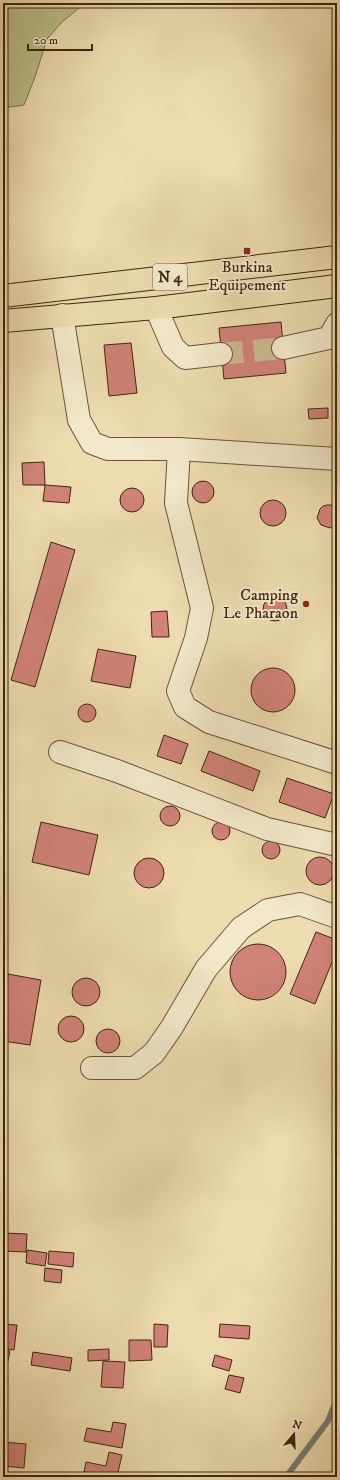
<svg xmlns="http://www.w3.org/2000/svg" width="340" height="1480" font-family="'IM FELL DW Pica',serif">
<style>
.green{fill:#bbbf89;stroke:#7d724c}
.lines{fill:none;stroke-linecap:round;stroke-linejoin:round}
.stream{stroke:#767f71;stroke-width:6}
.building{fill:#d08278;stroke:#3f260f}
.minor-tunnel{stroke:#cab88f;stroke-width:22;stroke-dasharray:22 11;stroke-linecap:butt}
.minor-casing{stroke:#6a5437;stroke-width:24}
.highway-casing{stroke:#3f260f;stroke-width:24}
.minor{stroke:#f3e8cb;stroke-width:22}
.highway{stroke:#eddcaf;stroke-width:22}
.poi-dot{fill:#8f2418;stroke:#f3e8cb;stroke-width:1.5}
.labels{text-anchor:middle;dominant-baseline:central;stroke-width:4;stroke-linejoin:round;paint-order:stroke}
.shield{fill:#f3e8cb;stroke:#756047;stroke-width:1}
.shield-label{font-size:15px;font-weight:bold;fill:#3f260f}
.poi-label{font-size:16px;fill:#3f260f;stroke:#f3e8cb}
</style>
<rect width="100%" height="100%" fill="#eddcaf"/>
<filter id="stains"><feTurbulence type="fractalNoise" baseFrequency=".005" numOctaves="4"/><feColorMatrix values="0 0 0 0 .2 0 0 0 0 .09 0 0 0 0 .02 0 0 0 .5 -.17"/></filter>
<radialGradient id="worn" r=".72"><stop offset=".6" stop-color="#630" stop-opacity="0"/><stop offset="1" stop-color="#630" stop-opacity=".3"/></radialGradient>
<path class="green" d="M3,3H85L62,22L47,39L35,77L24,105L3,108Z"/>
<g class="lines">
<path class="stream" d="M286,1477L328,1421L337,1399"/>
</g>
<g class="building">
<path d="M281,322L286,373L224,379L219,328Z"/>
<path d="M131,343L137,393L109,396L104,345Z"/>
<path d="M328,408V418L309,419L308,409Z"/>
<path d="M44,462L45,485H23L22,463Z"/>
<circle cx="203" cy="492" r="11"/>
<path d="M45,485L71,487L69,503L43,501Z"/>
<circle cx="132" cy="500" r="12"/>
<circle cx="273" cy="513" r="13"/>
<path d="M327,505H332L337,509V524L330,528L321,525L317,518L320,509L323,506Z"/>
<path d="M51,542L75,550L35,687L11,680Z"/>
<circle cx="275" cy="609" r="12"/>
<path d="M167,611L169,637H152L151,612Z"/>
<path d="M98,649L136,656L130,688L91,681Z"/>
<circle cx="273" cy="690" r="22"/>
<circle cx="87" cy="713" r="9"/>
<path d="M164,735L188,744L181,764L157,756Z"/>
<path d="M209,751L260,771L253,791L201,771Z"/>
<path d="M287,778L334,794L325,818L279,802Z"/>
<circle cx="170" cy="816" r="10"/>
<path d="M41,822L98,835L89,875L32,862Z"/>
<circle cx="221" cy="831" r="9"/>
<circle cx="271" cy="850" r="9"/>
<circle cx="320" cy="871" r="14"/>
<circle cx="149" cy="873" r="15"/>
<path d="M316,932L337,940V950L315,1004L290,994Z"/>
<circle cx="258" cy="972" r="28"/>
<path d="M8,974L41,980L30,1045L3,1041V1002Z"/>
<circle cx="86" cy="992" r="14"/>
<circle cx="71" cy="1029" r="13"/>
<circle cx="108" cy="1041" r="12"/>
<path d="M3,1233L27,1234L26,1252L3,1251Z"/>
<path d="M27,1250L47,1253L45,1266L26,1263Z"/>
<path d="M49,1251L74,1253L73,1267L48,1264Z"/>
<path d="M45,1268L62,1270L61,1283L44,1281Z"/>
<path d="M3,1324L17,1325L14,1350L3,1348Z"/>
<path d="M154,1324L168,1325L167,1347H154Z"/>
<path d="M220,1324L250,1326L249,1339L219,1337Z"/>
<path d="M129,1340H151L152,1360L129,1361Z"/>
<path d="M109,1349V1360L88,1361V1350Z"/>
<path d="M3,1350L10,1351L6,1370H3Z"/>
<path d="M33,1352L72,1358L70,1371L31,1365Z"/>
<path d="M215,1355L232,1360L229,1371L212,1366Z"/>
<path d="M103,1361L125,1362L123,1388L101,1387Z"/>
<path d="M229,1375L244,1378L240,1393L225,1389Z"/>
<path d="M113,1422L126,1424L122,1448L84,1441L87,1428L111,1432Z"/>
<path d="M3,1442L26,1444L24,1468L3,1466Z"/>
<path d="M109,1452L122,1455L117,1477H107L84,1472L86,1462L106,1466Z"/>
</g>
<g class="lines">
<path class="minor-tunnel" d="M221,354L283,348"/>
<defs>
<g id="minor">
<path d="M156,308L173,347L185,358L221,354"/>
<path d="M62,315L79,420L92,443L108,449H179L337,459"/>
<path d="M283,348L329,338L337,324"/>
<path d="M179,449L176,503L202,608L196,638L178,691L185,707L209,722L337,763"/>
<path d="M60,752L117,771L267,829L337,845"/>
<path d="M92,1068H135L154,1053L172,1027L206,969L241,928L268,910L300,904L337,917"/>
</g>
<g id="highway">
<path d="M3,296L337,257"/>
<path d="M3,321L156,308L337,286"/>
</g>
</defs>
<use href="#minor" class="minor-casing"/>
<use href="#highway" class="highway-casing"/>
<use href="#minor" class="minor"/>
<use href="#highway" class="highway"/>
</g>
<g class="poi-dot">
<rect x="243" y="247" width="8" height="8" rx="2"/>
<circle cx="306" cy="604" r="4"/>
</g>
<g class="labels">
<rect class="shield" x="153" y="264" width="34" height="26" rx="3"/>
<g class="shield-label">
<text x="170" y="277">N 4</text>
</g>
<g class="poi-label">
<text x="247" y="267">Burkina<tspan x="247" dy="18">Equipement</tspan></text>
<text x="298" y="595" text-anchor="end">Camping<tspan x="298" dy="18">Le Pharaon</tspan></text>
</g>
</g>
<rect width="340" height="1480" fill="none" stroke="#eddcaf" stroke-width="16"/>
<rect x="4" y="4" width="332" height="1472" fill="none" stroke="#3f260f" stroke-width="2"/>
<rect x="8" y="8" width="324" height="1464" fill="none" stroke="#3f260f"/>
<g transform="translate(294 1434) rotate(19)" stroke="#f3e8cb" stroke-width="3" paint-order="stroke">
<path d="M0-3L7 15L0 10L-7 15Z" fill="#3f260f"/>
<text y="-6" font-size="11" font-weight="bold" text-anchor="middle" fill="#3f260f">N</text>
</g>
<path d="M28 44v6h64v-6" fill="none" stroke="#3f260f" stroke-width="2"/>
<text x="34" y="44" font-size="12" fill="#3f260f" stroke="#f3e8cb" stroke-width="3" paint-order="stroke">20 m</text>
<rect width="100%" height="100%" filter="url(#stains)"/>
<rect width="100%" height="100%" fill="url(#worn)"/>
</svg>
